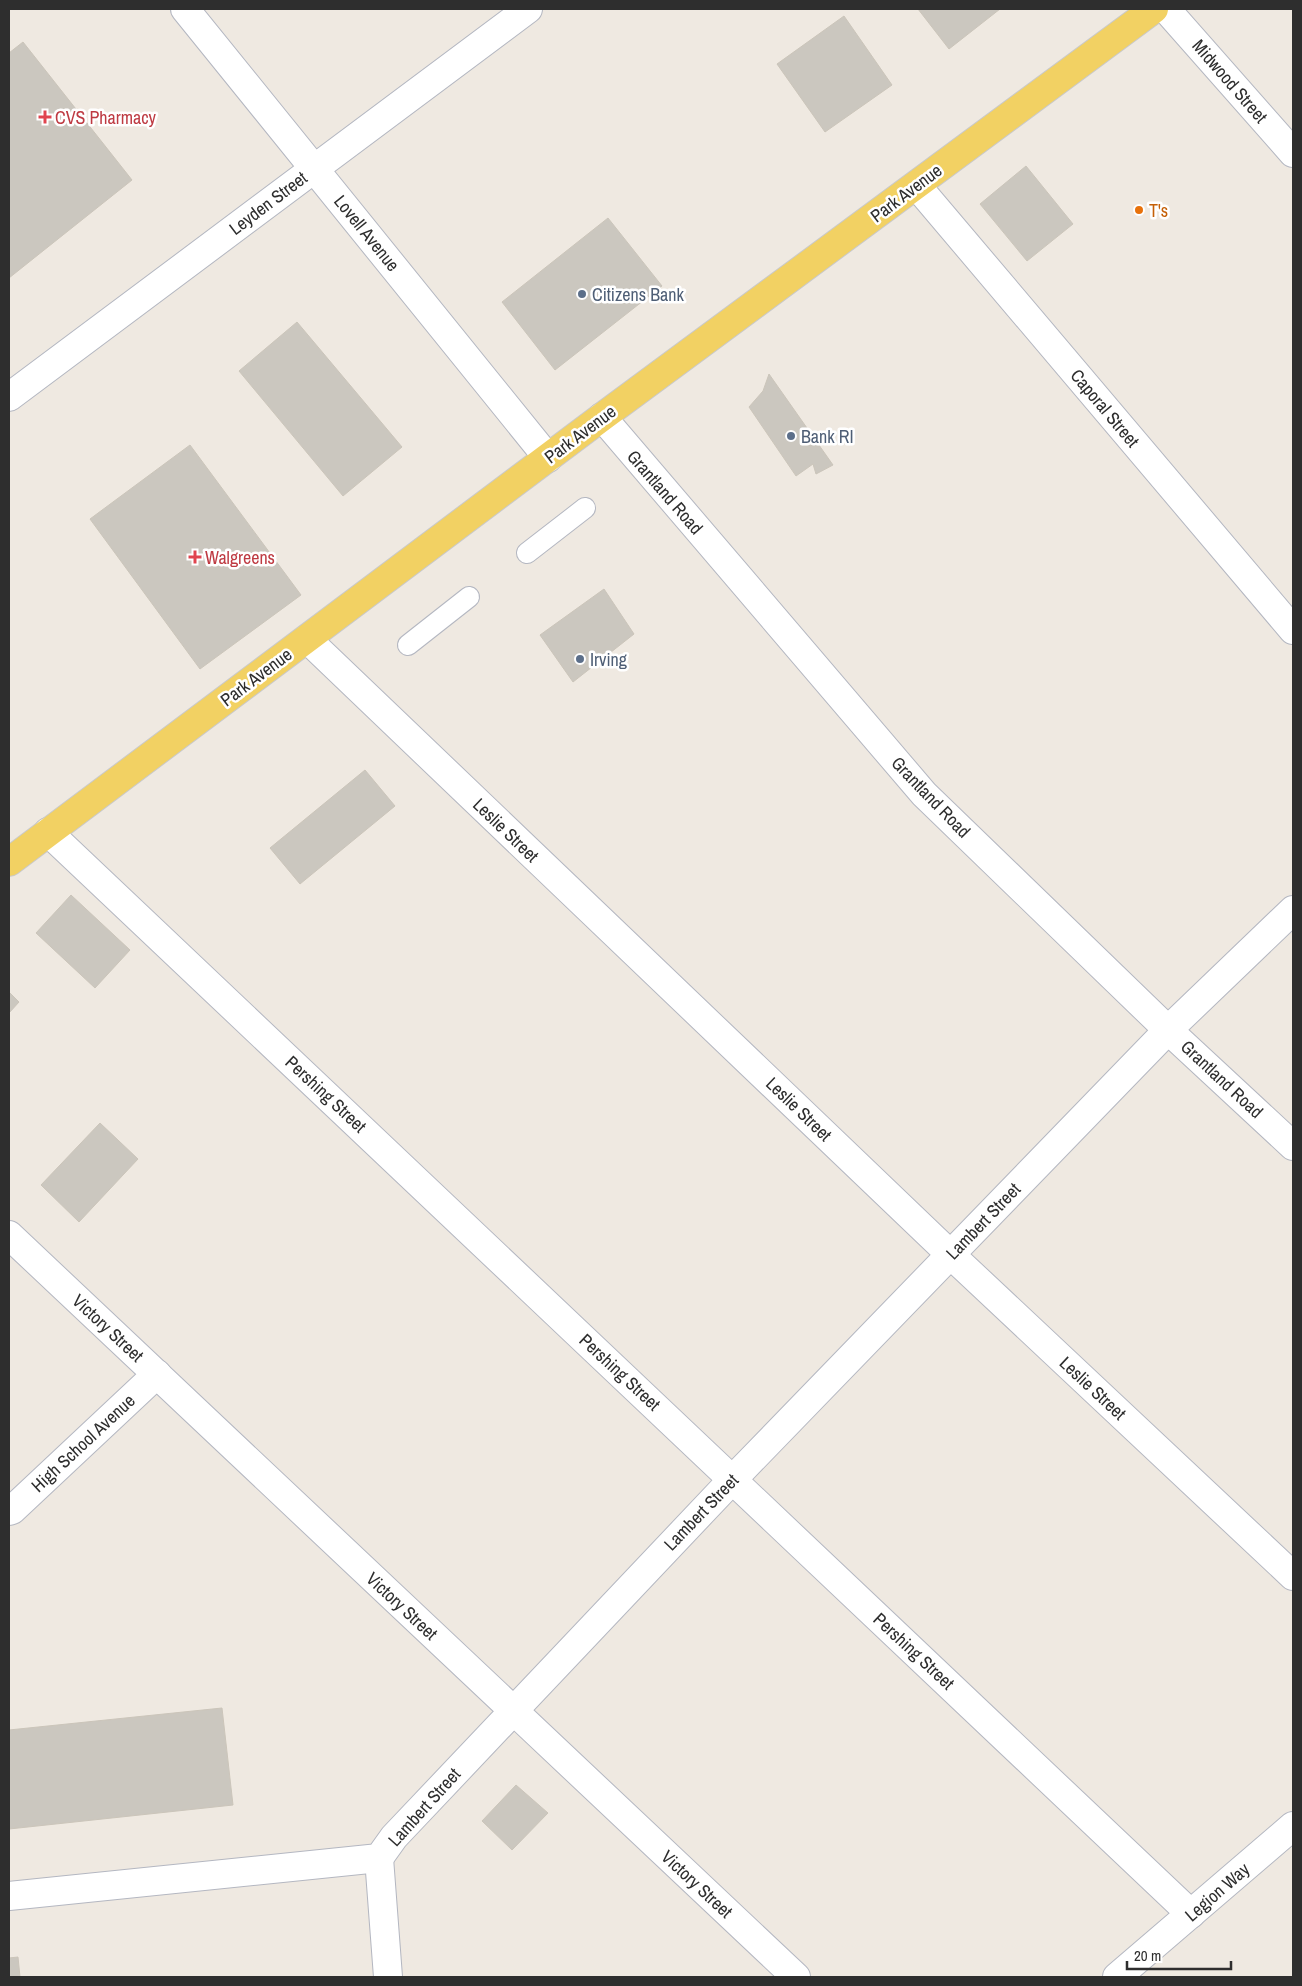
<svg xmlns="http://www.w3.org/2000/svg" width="1302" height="1986" font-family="'Archivo Narrow',sans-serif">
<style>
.building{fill:#cbc7bf;stroke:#cbc5ba}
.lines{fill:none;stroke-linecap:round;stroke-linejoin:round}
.service-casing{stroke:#b4b7c1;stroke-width:22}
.minor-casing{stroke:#b4b7c1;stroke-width:30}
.tertiary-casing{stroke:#b4b7c1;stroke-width:30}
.primary-casing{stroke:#c9c9c9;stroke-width:30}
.service{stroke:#fff;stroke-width:20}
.minor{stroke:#fff;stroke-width:28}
.tertiary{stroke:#fff;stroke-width:28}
.primary{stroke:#f2d163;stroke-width:28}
.health-dot{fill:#e0444e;stroke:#fff;stroke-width:2}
.food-dot{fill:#e8710a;stroke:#fff;stroke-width:2}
.service-dot{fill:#5c6f8a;stroke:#fff;stroke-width:2}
.labels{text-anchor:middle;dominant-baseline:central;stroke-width:5;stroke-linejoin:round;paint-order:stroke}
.street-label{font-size:18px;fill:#2e2e2e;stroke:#fff}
.health-label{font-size:18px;fill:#be3a42;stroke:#fff;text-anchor:start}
.food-label{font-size:18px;fill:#c56008;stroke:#fff;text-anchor:start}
.service-label{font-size:18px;fill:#4e5e75;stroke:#fff;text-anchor:start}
</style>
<rect width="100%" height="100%" fill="#efe9e1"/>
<g class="building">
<path d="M918,9H1000L949,49Z"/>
<path d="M844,16L892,85L825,132L777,64Z"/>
<path d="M23,42L132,180L9,278V53Z"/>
<path d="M1026,166L1073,224L1027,261L980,204Z"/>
<path d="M608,218L662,286L555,370L502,302Z"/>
<path d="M297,322L402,447L343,496L239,371Z"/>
<path d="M769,374L833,465L816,474L813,464L796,476L749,407L763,391Z"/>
<path d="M190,445L301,595L200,669L90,519Z"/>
<path d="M604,589L634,634L573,682L540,635Z"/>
<path d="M365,770L395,806L300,884L270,848Z"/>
<path d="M71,895L130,950L95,988L36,933Z"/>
<path d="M9,992L19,1002L9,1013Z"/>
<path d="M100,1123L138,1159L79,1222L41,1185Z"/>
<path d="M222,1708L233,1805L9,1829V1730Z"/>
<path d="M516,1785L548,1813L512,1850L482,1821Z"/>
<path d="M18,1957L20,1977H9V1958Z"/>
</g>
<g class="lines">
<defs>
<g id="service">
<path d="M527,553L585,508"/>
<path d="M408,645L469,597"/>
</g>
<g id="minor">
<path d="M185,9L548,458"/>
<path d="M1166,9L1293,153"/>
<path d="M917,186L1293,630"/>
<path d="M9,397L528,9"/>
<path d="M602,417L924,794L1168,1030L1293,1146"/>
<path d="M307,639L951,1255L1293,1576"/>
<path d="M48,832L1191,1914"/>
<path d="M9,1235L796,1977"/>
<path d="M9,1511L12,1510L157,1374"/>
<path d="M379,1858L388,1977"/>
<path d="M9,1896L379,1858L394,1837L733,1479L1168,1030L1293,910"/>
</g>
<path id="tertiary" d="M1117,1977L1293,1826"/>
<path id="primary" d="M9,862L602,417L1154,9"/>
</defs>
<use href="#service" class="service-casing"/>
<use href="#minor" class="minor-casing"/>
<use href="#tertiary" class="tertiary-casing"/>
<use href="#primary" class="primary-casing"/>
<use href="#service" class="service"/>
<use href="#minor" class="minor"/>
<use href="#tertiary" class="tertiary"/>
<use href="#primary" class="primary"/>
</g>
<g class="health-dot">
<path d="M42.5 109.5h5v5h5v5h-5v5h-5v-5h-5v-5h5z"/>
<path d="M192.5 549.5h5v5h5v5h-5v5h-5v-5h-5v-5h5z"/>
</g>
<circle class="food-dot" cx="1139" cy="210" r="5"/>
<g class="service-dot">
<circle cx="582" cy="294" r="5"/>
<circle cx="791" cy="436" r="5"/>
<circle cx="580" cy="659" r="5"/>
</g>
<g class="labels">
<g class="street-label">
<text transform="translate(1230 81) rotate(49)">Midwood Street</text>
<text transform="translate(906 193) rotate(-37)">Park Avenue</text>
<text transform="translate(268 203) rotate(-37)">Leyden Street</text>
<text transform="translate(367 233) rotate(51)">Lovell Avenue</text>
<text transform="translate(1105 408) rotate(50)">Caporal Street</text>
<text transform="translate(580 434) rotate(-37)">Park Avenue</text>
<text transform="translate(665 492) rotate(49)">Grantland Road</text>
<text transform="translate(256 677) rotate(-37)">Park Avenue</text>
<text transform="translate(931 797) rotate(46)">Grantland Road</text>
<text transform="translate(506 830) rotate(44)">Leslie Street</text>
<text transform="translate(1222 1079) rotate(43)">Grantland Road</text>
<text transform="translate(326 1094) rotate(43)">Pershing Street</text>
<text transform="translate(799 1109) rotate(44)">Leslie Street</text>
<text transform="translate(983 1221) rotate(-46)">Lambert Street</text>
<text transform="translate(108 1328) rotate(43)">Victory Street</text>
<text transform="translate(620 1372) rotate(43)">Pershing Street</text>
<text transform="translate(1093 1388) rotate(43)">Leslie Street</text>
<text transform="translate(83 1443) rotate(-43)">High School Avenue</text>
<text transform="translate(701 1512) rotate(-46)">Lambert Street</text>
<text transform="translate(402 1606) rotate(43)">Victory Street</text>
<text transform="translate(914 1651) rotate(43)">Pershing Street</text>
<text transform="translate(424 1807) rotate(-48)">Lambert Street</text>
<text transform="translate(697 1884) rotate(43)">Victory Street</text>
<text transform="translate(1217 1892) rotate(-41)">Legion Way</text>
</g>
<g class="health-label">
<text x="55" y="117">CVS Pharmacy</text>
<text x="205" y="557">Walgreens</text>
</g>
<g class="food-label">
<text x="1149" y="210">T's</text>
</g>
<g class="service-label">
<text x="592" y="294">Citizens Bank</text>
<text x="801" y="436">Bank RI</text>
<text x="590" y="659">Irving</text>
</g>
</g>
<rect width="1302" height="1986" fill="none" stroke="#2e2e2e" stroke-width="20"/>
<path d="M1127 1961v8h104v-8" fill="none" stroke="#2e2e2e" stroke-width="2.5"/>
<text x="1134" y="1961" font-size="15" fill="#2e2e2e" stroke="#ffffff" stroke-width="4" paint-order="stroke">20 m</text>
</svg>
